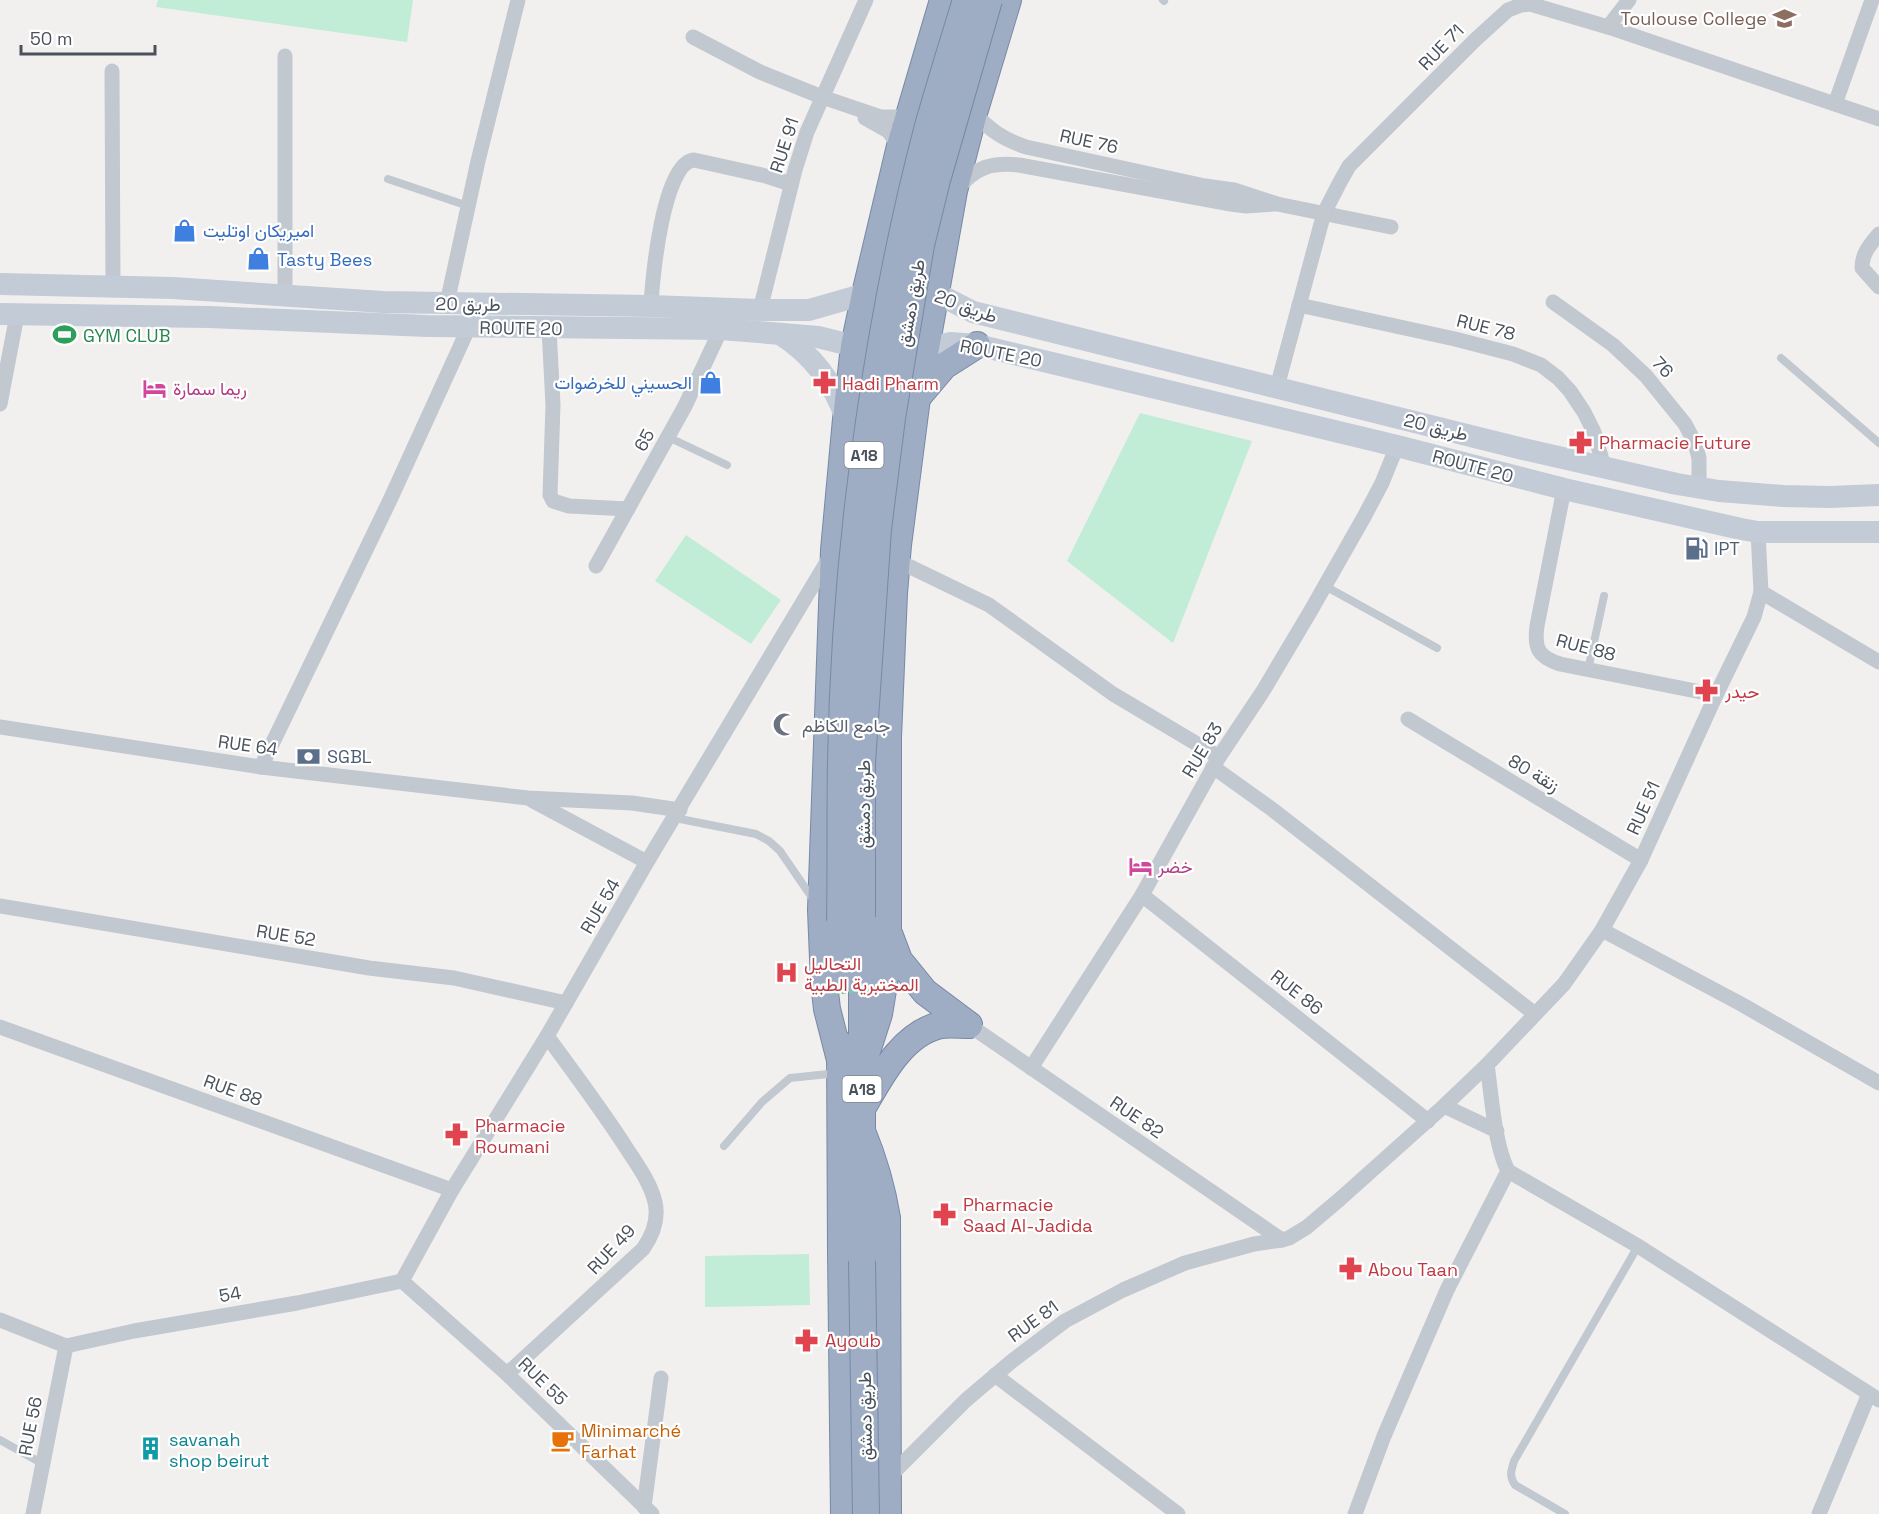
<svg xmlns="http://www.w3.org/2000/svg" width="1879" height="1514" font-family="'Space Grotesk',Vazirmatn,sans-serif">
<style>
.green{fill:#c1ecd5}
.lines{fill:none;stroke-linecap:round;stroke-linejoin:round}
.trunk-casing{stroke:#7689a6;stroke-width:28}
.service{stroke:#c1c8d0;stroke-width:8}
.minor{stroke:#c1c8d0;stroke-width:15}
.secondary{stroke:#c3cbd7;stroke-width:22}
.trunk{stroke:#9eadc3;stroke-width:26}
.trunk-bridge-casing{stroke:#7689a6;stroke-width:28;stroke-linecap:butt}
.path-bridge{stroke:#7cc7a8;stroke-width:3;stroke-dasharray:4.5 3;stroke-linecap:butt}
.trunk-bridge{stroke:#9eadc3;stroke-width:26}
.labels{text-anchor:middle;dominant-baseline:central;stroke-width:4.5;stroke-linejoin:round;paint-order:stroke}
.shield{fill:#fff;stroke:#80858c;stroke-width:1.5}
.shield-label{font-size:16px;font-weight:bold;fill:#49515b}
.education-label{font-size:18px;fill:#785e54;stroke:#fff;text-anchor:end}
.street-label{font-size:18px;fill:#49515b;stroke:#fff}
.shop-label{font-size:18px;fill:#366cbe;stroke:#fff;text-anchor:start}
.leisure-label{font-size:18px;fill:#27864d;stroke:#fff;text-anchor:start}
.health-label{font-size:18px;fill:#be3a42;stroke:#fff;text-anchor:start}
.hotel-label{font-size:18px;fill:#b23c85;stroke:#fff;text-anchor:start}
.service-label{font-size:18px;fill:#4e5e75;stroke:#fff;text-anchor:start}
.worship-label{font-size:18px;fill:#5b616d;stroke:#fff;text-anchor:start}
.food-label{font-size:18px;fill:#c56008;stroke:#fff;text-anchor:start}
.culture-label{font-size:18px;fill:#0d838f;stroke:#fff;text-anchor:start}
</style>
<rect width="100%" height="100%" fill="#f2f0ef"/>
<g class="green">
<path d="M158,0H413L407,42L156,7Z"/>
<path d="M1140,413L1252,441L1173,643L1067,561Z"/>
<path d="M686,535L781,600L751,644L655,581Z"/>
<path d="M809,1254L810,1305L705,1307V1256Z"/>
</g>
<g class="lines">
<defs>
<g id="trunk">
<path d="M917,398L944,366L977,345"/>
<path d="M840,921V977"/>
<path d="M890,936L899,960L925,992L969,1025"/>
<path d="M840,1044L841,1251L844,1514"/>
<path d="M840,1060L827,1009L824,983L821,910L834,550L846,419L854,346L865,294L900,146L943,0"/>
<path d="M862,1067L879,1014L888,960V738L894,593L898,545L917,398L954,191L974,113L1008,0"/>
<path d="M862,1109C880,1078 902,1033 941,1025C950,1024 960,1025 969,1025"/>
<path d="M862,1131C874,1160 882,1187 887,1218L888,1514"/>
<path d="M862,1261V917"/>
</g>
</defs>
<use href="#trunk" class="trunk-casing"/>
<g class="service">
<path d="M1163,0L1164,1"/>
<path d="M388,179L468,206"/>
<path d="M1781,358L1879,443"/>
<path d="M668,437L727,465"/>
<path d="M1325,586L1437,648"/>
<path d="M1588,670L1604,596"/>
<path d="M675,818L756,834L769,841L780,851L815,902"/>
<path d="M724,1146L762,1102L790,1078L838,1073"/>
<path d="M0,1440L43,1464"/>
<path d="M1565,1514L1515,1485C1509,1476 1511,1471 1514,1461L1638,1246"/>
</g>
<g class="minor">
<path d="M1608,27L1629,0"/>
<path d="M693,37L760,72L822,97L881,117H900L909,114"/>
<path d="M112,71L113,286"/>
<path d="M1835,104L1872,0"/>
<path d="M974,113C991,131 1003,139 1026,147L1205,186L1234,190L1277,204L1391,227"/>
<path d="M865,118L888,131L900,146"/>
<path d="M957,189C976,167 991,162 1019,165L1231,204L1246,206L1274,204"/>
<path d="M1879,234C1870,245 1862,253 1862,268L1879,287"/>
<path d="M285,296V56"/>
<path d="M1553,302L1613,345L1646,376L1685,424L1695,443L1699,458V488"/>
<path d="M447,303L478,161L518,0"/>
<path d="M1299,305L1455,339L1513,354L1541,365L1558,378L1570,391L1584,412L1594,432L1604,467"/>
<path d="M651,306C652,280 663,162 694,160L766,176L791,184"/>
<path d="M760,310L795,170L807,132L866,0"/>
<path d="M549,329L553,405L550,495L553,501L569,506L628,509"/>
<path d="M1277,387L1324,213L1340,182L1349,166L1475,40L1508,10L1521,5L1530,4L1608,27L1879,119"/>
<path d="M0,404L17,315"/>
<path d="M1564,489L1537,626C1534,648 1538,657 1560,664L1716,695"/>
<path d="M896,560L989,605L1113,694L1219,757"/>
<path d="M596,566L685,406L721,329"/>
<path d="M1761,592L1879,662"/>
<path d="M1408,719L1641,860"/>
<path d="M0,727L261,767L528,798L632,803L680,810"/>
<path d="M261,767L390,500L469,327"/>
<path d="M1213,767L1273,810L1535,1014"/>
<path d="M533,801L647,862"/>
<path d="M1142,895L1428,1121"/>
<path d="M0,906L369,968L454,978L566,1003"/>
<path d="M1602,930L1741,1004L1879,1083"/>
<path d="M969,1025L1282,1240"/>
<path d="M0,1027L452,1190"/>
<path d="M1487,1065C1492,1097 1494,1143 1508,1171L1638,1246L1879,1400"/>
<path d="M1031,1068L1142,895L1219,757L1263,691L1310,612L1364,517L1382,483L1397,446"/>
<path d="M1444,1106L1497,1131"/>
<path d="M402,1281L452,1190L547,1036L647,862L831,555"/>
<path d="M402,1281L507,1374L652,1514"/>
<path d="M0,1320L66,1346"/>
<path d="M66,1346L134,1331L297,1303L402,1281"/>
<path d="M507,1374L643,1249C652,1236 659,1219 655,1202C650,1182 638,1166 627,1149C602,1110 574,1073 547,1036"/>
<path d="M995,1375L1178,1514"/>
<path d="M886,1480L966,1400L1012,1361L1065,1321L1123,1290L1185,1263L1254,1244L1282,1240L1289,1238L1307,1227L1340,1199L1444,1106L1487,1065L1564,984L1602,930L1641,860L1716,695L1754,617L1761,592L1758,532"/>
<path d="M644,1507L661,1378"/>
<path d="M33,1514L66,1346"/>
<path d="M1355,1514L1384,1436L1447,1290L1508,1171"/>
<path d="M1819,1514L1869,1394"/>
</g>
<g class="secondary">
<path d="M0,284L173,288L383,302L651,306L760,310H809L865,294L881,291"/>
<path d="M920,291L936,293L973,312L1523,449L1677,484L1719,491L1783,496L1829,497L1879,495"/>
<path d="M0,314L209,317L427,326L721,329L818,337L854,346L869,352"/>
<path d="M780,334C813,355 834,383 846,419"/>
<path d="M910,355L950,343L977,345L1397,446L1564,489L1741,529L1758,532H1879"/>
</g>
<use href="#trunk" class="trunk"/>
<defs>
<g id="trunk-bridge">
<path d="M862,917V762L878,529L892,418L921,245L937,180L989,0"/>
<path d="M840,921C841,867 840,814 841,761C843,646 853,529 870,415C884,318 903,221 928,126C940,84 953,42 966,0"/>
<path d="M862,1261L866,1514"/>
</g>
</defs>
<use href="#trunk-bridge" class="trunk-bridge-casing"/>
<path class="path-bridge" d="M834,993L898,989"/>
<use href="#trunk-bridge" class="trunk-bridge"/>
</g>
<defs>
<symbol id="school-bare" viewBox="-9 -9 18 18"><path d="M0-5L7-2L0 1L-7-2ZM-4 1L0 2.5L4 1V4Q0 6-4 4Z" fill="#8d6e63" stroke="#fff" stroke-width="2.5" paint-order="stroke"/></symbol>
<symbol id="shop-bare" viewBox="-9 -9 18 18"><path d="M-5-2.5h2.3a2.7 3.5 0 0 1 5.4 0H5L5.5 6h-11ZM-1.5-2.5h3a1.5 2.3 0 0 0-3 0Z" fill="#3f7fe0" stroke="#fff" stroke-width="2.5" paint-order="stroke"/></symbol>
<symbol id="stadium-bare" viewBox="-9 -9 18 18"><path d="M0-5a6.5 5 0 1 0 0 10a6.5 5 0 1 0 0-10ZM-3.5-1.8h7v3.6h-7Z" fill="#2e9e5b" stroke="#fff" stroke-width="2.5" paint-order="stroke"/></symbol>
<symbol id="pharmacy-bare" viewBox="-9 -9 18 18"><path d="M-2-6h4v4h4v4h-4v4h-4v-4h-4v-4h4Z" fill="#e0444e" stroke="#fff" stroke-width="2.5" paint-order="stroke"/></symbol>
<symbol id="hotel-bare" viewBox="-9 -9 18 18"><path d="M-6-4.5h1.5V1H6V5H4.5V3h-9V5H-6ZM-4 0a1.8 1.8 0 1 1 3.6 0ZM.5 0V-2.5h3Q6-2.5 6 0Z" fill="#d1479c" stroke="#fff" stroke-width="2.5" paint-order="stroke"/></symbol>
<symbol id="fuel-bare" viewBox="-9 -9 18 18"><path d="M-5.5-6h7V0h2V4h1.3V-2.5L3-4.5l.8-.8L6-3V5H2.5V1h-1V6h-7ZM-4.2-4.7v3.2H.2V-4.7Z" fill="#5c6f8a" stroke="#fff" stroke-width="2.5" paint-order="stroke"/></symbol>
<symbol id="mosque-bare" viewBox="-9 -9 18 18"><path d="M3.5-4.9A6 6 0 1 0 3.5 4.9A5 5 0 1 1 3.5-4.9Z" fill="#6b7280" stroke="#fff" stroke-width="2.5" paint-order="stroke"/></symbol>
<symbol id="bank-bare" viewBox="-9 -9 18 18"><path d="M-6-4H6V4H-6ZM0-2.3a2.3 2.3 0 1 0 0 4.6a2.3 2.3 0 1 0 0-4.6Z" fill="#5c6f8a" stroke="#fff" stroke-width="2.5" paint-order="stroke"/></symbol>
<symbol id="hospital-bare" viewBox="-9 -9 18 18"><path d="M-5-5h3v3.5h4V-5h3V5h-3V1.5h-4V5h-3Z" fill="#e0444e" stroke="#fff" stroke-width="2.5" paint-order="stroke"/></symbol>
<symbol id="cafe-bare" viewBox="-9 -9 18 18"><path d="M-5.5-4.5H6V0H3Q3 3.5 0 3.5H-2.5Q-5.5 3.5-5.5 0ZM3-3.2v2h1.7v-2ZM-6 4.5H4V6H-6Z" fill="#e8710a" stroke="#fff" stroke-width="2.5" paint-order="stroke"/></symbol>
<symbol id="building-bare" viewBox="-9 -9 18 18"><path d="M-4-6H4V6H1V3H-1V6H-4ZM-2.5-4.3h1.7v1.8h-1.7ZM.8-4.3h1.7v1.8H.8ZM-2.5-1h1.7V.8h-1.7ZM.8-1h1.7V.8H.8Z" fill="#0f9aa8" stroke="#fff" stroke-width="2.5" paint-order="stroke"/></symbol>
</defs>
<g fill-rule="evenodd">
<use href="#school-bare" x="1768" y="2" width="33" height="33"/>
<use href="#shop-bare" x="168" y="214" width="33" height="33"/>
<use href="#shop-bare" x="242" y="242" width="33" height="33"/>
<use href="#stadium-bare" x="48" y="318" width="33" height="33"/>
<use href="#shop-bare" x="694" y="366" width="33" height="33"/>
<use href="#pharmacy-bare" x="808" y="366" width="33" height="33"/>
<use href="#hotel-bare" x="138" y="372" width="33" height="33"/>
<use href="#pharmacy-bare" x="1564" y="426" width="33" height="33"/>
<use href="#fuel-bare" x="1680" y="532" width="33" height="33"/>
<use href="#pharmacy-bare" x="1690" y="674" width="33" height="33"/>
<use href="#mosque-bare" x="768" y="708" width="33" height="33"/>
<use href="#bank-bare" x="292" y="740" width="33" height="33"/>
<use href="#hotel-bare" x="1124" y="850" width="33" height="33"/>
<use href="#hospital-bare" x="770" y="956" width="33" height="33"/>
<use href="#pharmacy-bare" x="440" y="1118" width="33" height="33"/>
<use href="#pharmacy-bare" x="928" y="1198" width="33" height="33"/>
<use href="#pharmacy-bare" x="1334" y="1252" width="33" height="33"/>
<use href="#pharmacy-bare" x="790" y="1324" width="33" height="33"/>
<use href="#cafe-bare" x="546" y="1424" width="33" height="33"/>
<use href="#building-bare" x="134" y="1432" width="33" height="33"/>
</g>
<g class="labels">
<g class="shield">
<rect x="844.5" y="442" width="39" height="26" rx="4.5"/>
<rect x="842.5" y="1076" width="39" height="26" rx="4.5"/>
</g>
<g class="shield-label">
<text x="864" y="455">A18</text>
<text x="862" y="1089">A18</text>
</g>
<g class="education-label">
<text x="1767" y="18">Toulouse College</text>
</g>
<g class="street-label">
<text transform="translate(1441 47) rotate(-46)">RUE 71</text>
<text transform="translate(1089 141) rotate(12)">RUE 76</text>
<text transform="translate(784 145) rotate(-72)">RUE 91</text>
<text transform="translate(911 303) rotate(-80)">طريق دمشق</text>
<text transform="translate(468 304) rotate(1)">طريق 20</text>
<text transform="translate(966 306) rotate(20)">طريق 20</text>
<text transform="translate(1486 327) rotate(14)">RUE 78</text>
<text transform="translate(521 328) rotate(1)">ROUTE 20</text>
<text transform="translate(1001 353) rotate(11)">ROUTE 20</text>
<text transform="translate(1663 367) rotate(47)">76</text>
<text transform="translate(1436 427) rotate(14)">طريق 20</text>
<text transform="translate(644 440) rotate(-61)">65</text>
<text transform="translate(1473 466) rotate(15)">ROUTE 20</text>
<text transform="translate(1586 647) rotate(15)">RUE 88</text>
<text transform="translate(248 745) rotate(8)">RUE 64</text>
<text transform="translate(1202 750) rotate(-59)">RUE 83</text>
<text transform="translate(1534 773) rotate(31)">زنقة 80</text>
<text transform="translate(863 804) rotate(-90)">طريق دمشق</text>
<text transform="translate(1643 808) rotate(-66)">RUE 51</text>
<text transform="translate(600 906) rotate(-60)">RUE 54</text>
<text transform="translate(286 935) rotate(9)">RUE 52</text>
<text transform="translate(1297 992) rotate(38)">RUE 86</text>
<text transform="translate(233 1090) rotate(20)">RUE 88</text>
<text transform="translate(1137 1117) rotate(34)">RUE 82</text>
<text transform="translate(611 1249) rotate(-47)">RUE 49</text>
<text transform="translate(230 1294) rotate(-10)">54</text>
<text transform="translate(1033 1321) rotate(-36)">RUE 81</text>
<text transform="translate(543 1381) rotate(44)">RUE 55</text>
<text transform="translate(865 1416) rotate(-91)">طريق دمشق</text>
<text transform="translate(30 1426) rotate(-79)">RUE 56</text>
</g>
<g class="shop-label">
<text x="203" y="230">اميريكان اوتليت</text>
<text x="277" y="259">Tasty Bees</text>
<text x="692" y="382" text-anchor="end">الحسيني للخرضوات</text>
</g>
<g class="leisure-label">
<text x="83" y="335">GYM CLUB</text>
</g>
<g class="health-label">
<text x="842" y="383">Hadi Pharm</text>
<text x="1599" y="442">Pharmacie Future</text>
<text x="1725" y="691">حيدر</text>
<text x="804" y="963">التحاليل<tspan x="804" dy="21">المختبرية الطبية</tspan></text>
<text x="475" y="1125">Pharmacie<tspan x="475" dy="21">Roumani</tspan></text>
<text x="963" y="1204">Pharmacie<tspan x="963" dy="21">Saad Al-Jadida</tspan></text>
<text x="1368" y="1269">Abou Taan</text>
<text x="825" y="1340">Ayoub</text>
</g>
<g class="hotel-label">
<text x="173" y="388">ريما سمارة</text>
<text x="1158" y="866">خضر</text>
</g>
<g class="service-label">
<text x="1714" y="548">IPT</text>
<text x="327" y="756">SGBL</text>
</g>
<g class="worship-label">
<text x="802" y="725">جامع الكاظم</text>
</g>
<g class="food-label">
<text x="581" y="1430">Minimarché<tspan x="581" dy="21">Farhat</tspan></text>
</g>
<g class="culture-label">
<text x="169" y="1439">savanah<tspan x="169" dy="21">shop beirut</tspan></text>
</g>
</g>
<path d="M21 45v9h134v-9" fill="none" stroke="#49515b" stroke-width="3"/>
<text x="30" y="45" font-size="18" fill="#49515b" stroke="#ffffff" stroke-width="4.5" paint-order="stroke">50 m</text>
</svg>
